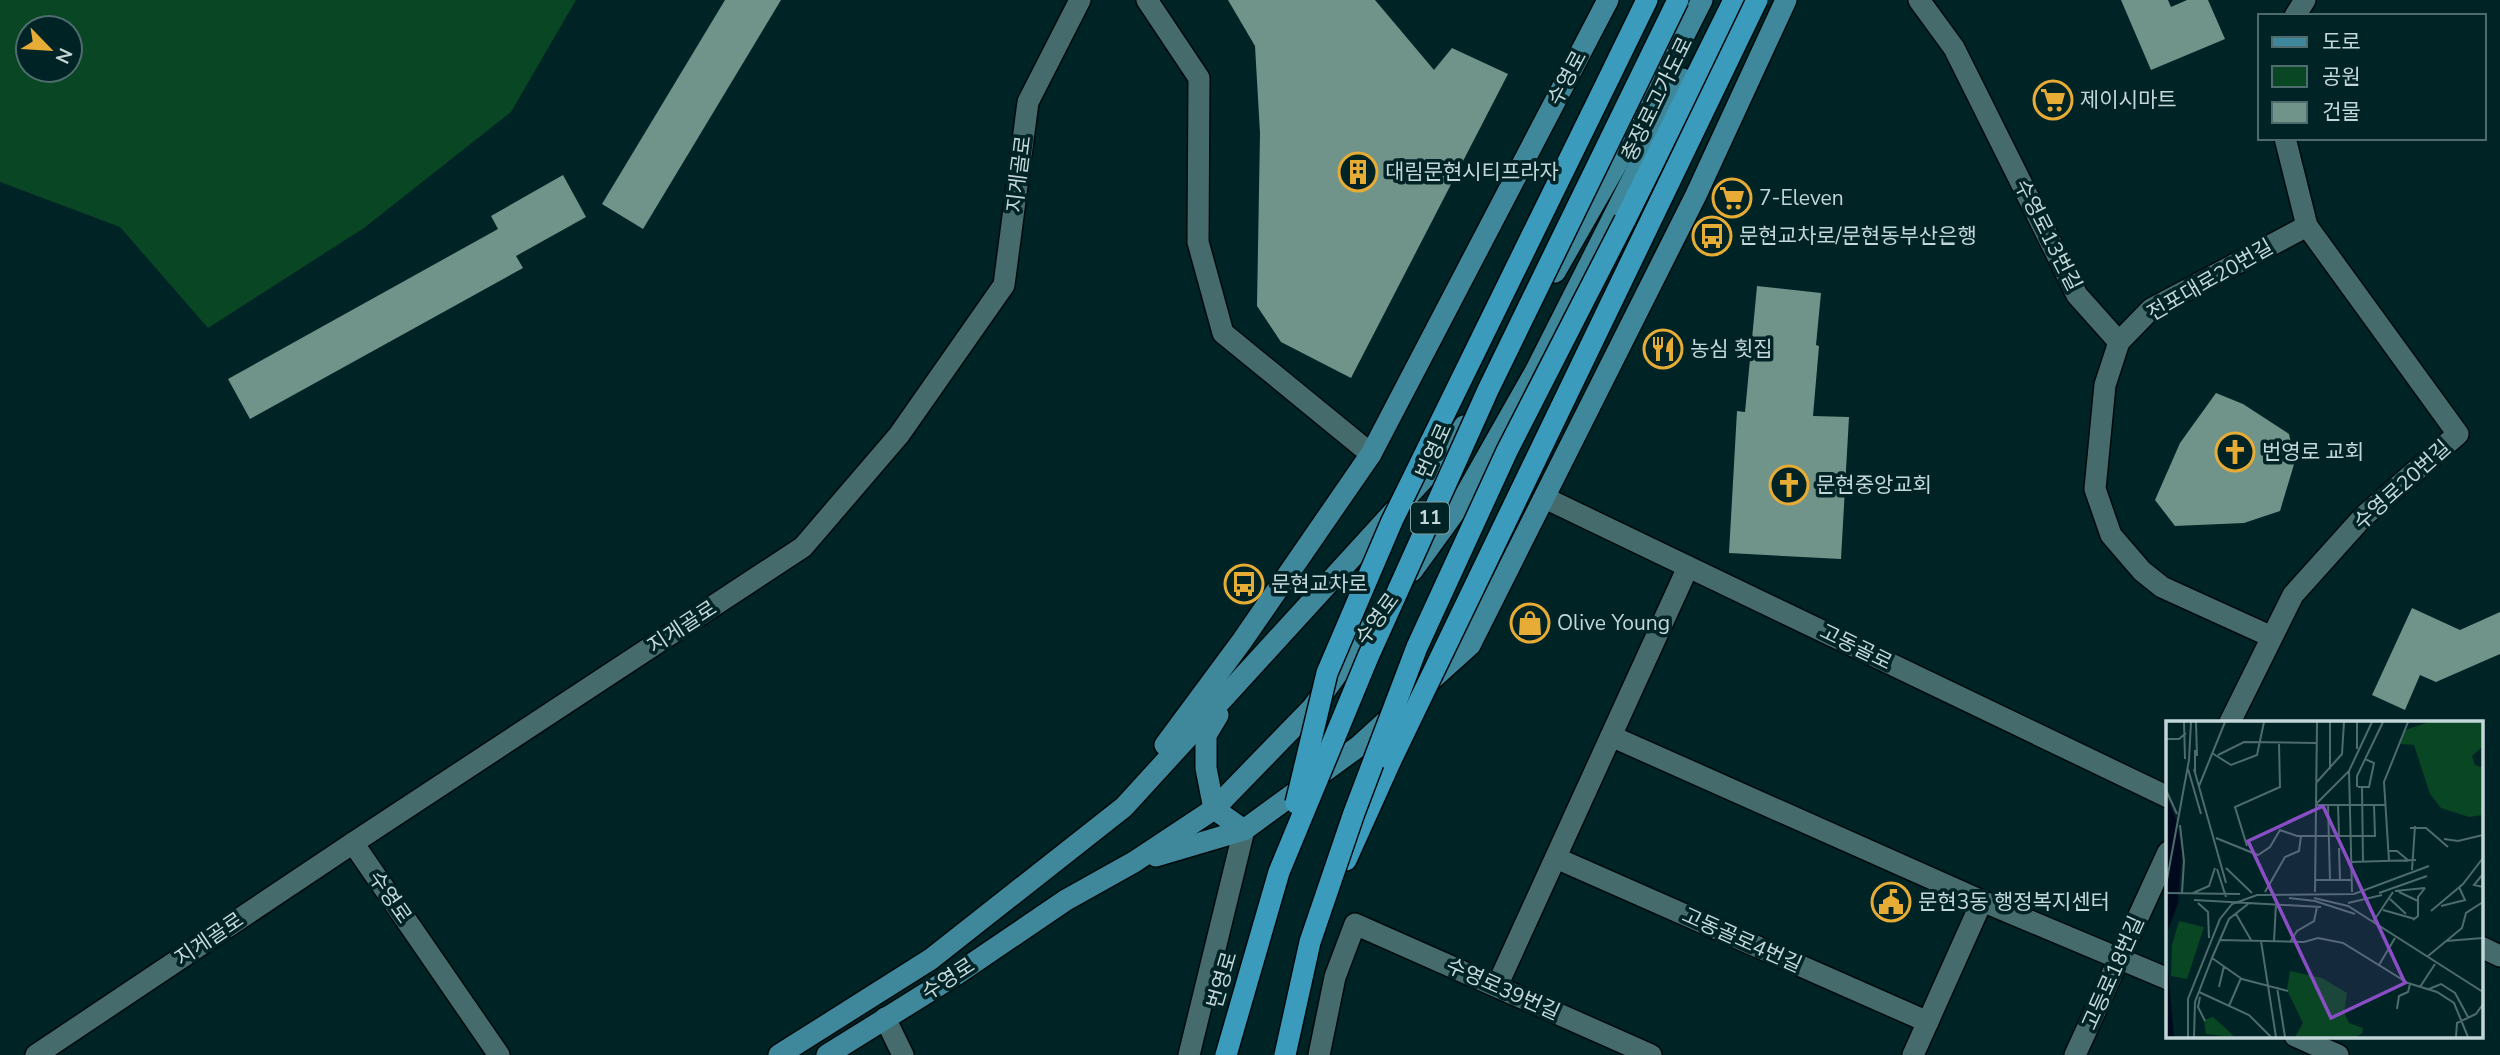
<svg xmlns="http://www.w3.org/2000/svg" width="2500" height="1055" font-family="'Nunito Sans','Noto Sans KR',sans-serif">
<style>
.green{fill:#094624;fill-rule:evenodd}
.building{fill:#70948a}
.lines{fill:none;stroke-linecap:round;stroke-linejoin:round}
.minor-casing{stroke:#000a0b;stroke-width:24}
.major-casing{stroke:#000a0b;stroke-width:24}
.highway-casing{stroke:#000a0b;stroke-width:24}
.minor{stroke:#456b6d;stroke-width:21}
.major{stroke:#3f889c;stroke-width:21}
.highway{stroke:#3b9bbc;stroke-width:21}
.highway-bridge-casing{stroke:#000a0b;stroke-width:24;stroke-linecap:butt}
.highway-bridge{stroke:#3b9bbc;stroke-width:21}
.labels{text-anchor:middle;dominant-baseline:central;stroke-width:7;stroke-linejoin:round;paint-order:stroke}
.shield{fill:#002325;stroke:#88a0a2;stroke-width:2}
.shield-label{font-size:19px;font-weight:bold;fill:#c3d6d8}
.street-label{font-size:21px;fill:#c3d6d8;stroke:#002325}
.poi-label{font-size:21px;fill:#c3d6d8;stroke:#002325;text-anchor:start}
.inset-road{fill:none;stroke:#4e6b6d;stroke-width:2}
.view{fill:#894ec4;fill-opacity:0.15;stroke:#894ec4;stroke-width:3.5}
.inset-edge{fill:none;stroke:#c3d6d8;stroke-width:3.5}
</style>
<rect width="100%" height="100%" fill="#002325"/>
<path class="green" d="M0,0H576L511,112L364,228L208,328L120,227L0,182ZM28,28H70V70H28Z"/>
<g class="building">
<path d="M725,0H781L643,229L602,204Z"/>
<path d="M1228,0H1375L1434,70L1452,48L1508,74L1351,378L1281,342L1257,306L1260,133L1255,46Z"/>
<path d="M2121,0H2168L2171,7L2187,0H2208L2225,39L2151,70Z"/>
<path d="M563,175L586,217L516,256L523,268L250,419L228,379L498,229L491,216Z"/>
<path d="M1757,286L1821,293L1816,345L1819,346L1813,416L1849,417L1841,559L1729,553L1737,411L1745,412Z"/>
<path d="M2216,393L2243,404L2289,434L2295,461L2280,511L2244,523L2175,526L2155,500L2180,443Z"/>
<path d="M2412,608L2460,630L2500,612V654L2436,682L2420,675L2405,710L2372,695Z"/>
</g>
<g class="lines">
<defs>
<g id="minor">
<path d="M1147,0L1199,78L1198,242L1223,333L1371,454"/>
<path d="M1919,0L1954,48L2077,295L2119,342L2105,385L2095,489L2111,535L2142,571L2162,587L2272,637"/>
<path d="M2295,16L2305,0"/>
<path d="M2119,342L2151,309L2307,226"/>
<path d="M1545,498L2168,797"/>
<path d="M2230,722L2293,595L2363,517L2458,434L2307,226L2285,138"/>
<path d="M1611,736L1982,901L2168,979"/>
<path d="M353,843L499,1055"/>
<path d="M1556,858L1928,1022"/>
<path d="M2481,947L2500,956"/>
<path d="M1497,986L1688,567"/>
<path d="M885,1018L903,1055"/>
<path d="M2295,1036L2338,1055"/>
<path d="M36,1055L353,843L803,547L899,435L1004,285L1028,102L1080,0"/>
<path d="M1189,1055L1244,830"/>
<path d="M1319,1055L1335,977L1355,924L1651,1055"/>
<path d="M1913,1055L1982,901"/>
<path d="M2075,1055L2168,852"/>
</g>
<g id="major">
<path d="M1555,272L1636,130L1702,0"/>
<path d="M1412,571L1459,506L1535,372L1683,79"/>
<path d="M1429,682L1470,645L1696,195L1786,0"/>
<path d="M1218,715L1206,735V768L1214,809L1244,830"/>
<path d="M1165,745L1242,641L1371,454L1608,0"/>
<path d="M1156,856L1244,830L1359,746L1393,715"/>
<path d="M779,1055L931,959L1124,807L1450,450L1464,426"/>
<path d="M827,1055L957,974L1066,900L1134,862L1214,809L1313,707L1385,608"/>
</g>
<g id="highway">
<path d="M1609,78L1647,0"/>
<path d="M1625,220L1734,0"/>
<path d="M1346,860L1391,760"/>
</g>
</defs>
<use href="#minor" class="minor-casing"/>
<use href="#major" class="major-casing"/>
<use href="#highway" class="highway-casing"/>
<use href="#minor" class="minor"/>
<use href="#major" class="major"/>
<use href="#highway" class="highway"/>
<defs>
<g id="highway-bridge">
<path d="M1391,760L1757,0"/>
<path d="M1296,803L1327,673L1392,521L1609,78"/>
<path d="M1226,1055L1279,872L1368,657L1488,390L1678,0"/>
<path d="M1285,1055L1310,942L1354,813L1417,647L1507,451L1625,220"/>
</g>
</defs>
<use href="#highway-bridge" class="highway-bridge-casing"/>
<use href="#highway-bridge" class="highway-bridge"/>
</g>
<defs>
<symbol id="supermarket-ring" viewBox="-11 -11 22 22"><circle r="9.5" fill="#002325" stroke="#e7ac36" stroke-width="1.5"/><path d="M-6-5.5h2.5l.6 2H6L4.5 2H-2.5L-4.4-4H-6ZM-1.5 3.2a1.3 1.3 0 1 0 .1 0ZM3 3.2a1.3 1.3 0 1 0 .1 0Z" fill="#e7ac36"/></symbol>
<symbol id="building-ring" viewBox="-11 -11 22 22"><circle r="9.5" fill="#002325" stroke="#e7ac36" stroke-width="1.5"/><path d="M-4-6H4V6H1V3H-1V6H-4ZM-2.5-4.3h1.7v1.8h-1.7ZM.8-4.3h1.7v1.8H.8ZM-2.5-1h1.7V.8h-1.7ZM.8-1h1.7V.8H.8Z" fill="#e7ac36"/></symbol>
<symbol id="bus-ring" viewBox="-11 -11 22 22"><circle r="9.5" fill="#002325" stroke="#e7ac36" stroke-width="1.5"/><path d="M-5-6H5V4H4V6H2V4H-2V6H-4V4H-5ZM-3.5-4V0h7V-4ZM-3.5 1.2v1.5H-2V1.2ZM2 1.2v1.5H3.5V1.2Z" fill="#e7ac36"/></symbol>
<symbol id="restaurant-ring" viewBox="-11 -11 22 22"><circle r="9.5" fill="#002325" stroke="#e7ac36" stroke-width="1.5"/><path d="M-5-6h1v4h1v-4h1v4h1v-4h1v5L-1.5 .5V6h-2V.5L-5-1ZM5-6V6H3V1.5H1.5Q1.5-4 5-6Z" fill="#e7ac36"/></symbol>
<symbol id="church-ring" viewBox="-11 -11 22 22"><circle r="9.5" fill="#002325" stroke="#e7ac36" stroke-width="1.5"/><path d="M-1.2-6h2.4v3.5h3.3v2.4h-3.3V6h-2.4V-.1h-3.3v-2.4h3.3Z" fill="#e7ac36"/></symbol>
<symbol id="shop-ring" viewBox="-11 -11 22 22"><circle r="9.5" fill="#002325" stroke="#e7ac36" stroke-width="1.5"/><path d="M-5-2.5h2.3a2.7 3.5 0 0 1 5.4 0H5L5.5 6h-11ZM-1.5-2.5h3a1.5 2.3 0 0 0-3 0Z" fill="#e7ac36"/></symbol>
<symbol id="civic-ring" viewBox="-11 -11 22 22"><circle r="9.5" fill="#002325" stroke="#e7ac36" stroke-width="1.5"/><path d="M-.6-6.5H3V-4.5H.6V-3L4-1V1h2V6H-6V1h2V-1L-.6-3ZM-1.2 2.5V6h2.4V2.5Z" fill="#e7ac36"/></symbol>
</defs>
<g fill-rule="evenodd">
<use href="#supermarket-ring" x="2031" y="78" width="44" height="44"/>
<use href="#building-ring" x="1336" y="150" width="44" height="44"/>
<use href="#supermarket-ring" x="1710" y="176" width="44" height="44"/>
<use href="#bus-ring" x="1690" y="214" width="44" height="44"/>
<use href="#restaurant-ring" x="1641" y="327" width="44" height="44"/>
<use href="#church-ring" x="2213" y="430" width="44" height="44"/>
<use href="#church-ring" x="1767" y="463" width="44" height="44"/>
<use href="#bus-ring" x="1222" y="562" width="44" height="44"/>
<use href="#shop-ring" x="1508" y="601" width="44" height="44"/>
<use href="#civic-ring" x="1869" y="880" width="44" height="44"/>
</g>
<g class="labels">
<rect class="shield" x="1411" y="502.5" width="38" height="31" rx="5"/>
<g class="shield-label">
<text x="1430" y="518">11</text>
</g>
<g class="street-label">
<text transform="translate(1567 78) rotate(-62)">수영로</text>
<text transform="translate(1657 99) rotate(-64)">충장로고가도로</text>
<text transform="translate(1019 174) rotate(-83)">지게골로</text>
<text transform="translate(2048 235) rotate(63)">수영로13번길</text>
<text transform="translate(2210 280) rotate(-30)">전포대로20번길</text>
<text transform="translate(1434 451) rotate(-66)">번영로</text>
<text transform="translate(2402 485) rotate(-42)">수영로20번길</text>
<text transform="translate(1377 619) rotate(-54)">수영로</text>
<text transform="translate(682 627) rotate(-33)">지게골로</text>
<text transform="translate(1856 647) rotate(26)">고동골로</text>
<text transform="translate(390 897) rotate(55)">수영로</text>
<text transform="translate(209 939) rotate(-34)">지게골로</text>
<text transform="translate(1742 940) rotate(24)">고동골로4번길</text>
<text transform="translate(2113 973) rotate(-66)">고등로18번길</text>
<text transform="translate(948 979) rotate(-33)">수영로</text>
<text transform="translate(1222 980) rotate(-74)">번영로</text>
<text transform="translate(1503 989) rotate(24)">수영로39번길</text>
</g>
<g class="poi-label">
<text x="2080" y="100">제이시마트</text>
<text x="1385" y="172">대림문현시티프라자</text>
<text x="1759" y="198">7-Eleven</text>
<text x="1739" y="236">문현교차로/문현동부산은행</text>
<text x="1690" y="349">농심 횟집</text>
<text x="2262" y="452">번영로 교회</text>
<text x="1816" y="485">문현중앙교회</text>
<text x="1271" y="584">문현교차로</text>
<text x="1557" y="623">Olive Young</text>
<text x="1918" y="902">문현3동 행정복지센터</text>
</g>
</g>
<g transform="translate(2166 721)">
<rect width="317" height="317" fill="#002325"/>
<path d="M263,1H317V25L306,35L309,44L317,47V94L303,96L275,87L264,73L248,24L234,23L239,9ZM13,200L38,206L21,258L5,255L6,224ZM124,250L156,257L181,272L178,291L183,302L197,307L196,312L191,316H129L137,302L121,269ZM47,296L67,314L66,316L40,313L38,299Z" fill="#094624"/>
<path d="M0,74L11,101L16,132L12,182L0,215ZM0,246L2,249L8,316H0Z" fill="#000a1c"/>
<path class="inset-road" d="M18,1L19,38M30,1L31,35M0,18H13L20,12M191,28V1M29,29V52M46,32L65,44L91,34L98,1M52,34L78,21L150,22M22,48L35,93M28,48L60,162M164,48V1M183,50L186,171M150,62L176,33L178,1M33,65L59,1M191,66V55L217,1M192,66H203L208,42L199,38M196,66L197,141M0,69L11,93M150,83L183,50L206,1M151,84H220M162,84L164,159M172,84L173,115M14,104L18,140L16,172M244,107H260L282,126M50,117L92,134L104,126L114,109L131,115H209L208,84M278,118L292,120L317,114M81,125L69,86L114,66L113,23M173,127L174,159M223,130H231L243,140M223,140L218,61L242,1M185,141L250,139M60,147L86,172M51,148L60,176M246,149L249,105M317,153L308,164L317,166M149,159H185M0,164L23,39L25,1M229,170L259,167M99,171L119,136L133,130L135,115M149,171L151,1M233,171L252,180M0,172L74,173M27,172L43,165L49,147M213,172L261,155M123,177L149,180L189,193M148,177L182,185L317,271M224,178L240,193M28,179L155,186M32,182L42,191L43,217M182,182L216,174M275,185L299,179L293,166M217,189L249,198M265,190L297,163L317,137M70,193L85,219M247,199L252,195V176L259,167M207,201L227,171M53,219L138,221L152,217L177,222L242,262L271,271L288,282L302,316M95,220L110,316M108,220L110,183M280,220L317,217M124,221L131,210L148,200L151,186M262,235L296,207L300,192L317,181M46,237L76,258L122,270M213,244L229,217M53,266L58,245M111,266L119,316M254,266L269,243M263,268L275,263L289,272L302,296M33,271L83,294L105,316M34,276L32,286L39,300M63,285L75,257M231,288L233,275L242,271L244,263M22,316V278L54,198L66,183L91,174L188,173L263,145M28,316L29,281L46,237L63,198L82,183M290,316L291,302L310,293L317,283"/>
<path class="view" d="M157,85L239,262L165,297L82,120Z"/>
<rect width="317" height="317" class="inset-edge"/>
</g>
<rect x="2258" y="14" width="228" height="126" fill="#002325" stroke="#4e6b6d" stroke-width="2"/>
<rect x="2272" y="37" width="35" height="10" fill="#3f889c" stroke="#4e6b6d" stroke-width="2"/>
<text x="2322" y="49" font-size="21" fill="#c3d6d8">도로</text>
<rect x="2272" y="66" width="35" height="21" fill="#094624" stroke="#4e6b6d" stroke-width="2"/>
<text x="2322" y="84" font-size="21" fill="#c3d6d8">공원</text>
<rect x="2272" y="102" width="35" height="21" fill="#70948a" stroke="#4e6b6d" stroke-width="2"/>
<text x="2322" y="119" font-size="21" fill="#c3d6d8">건물</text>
<g transform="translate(49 49) rotate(115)"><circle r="33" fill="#002325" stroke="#4e6b6d" stroke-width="2"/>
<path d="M0-5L12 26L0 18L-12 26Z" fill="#e7ac36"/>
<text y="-10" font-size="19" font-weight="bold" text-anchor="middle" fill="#c3d6d8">N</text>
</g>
</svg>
